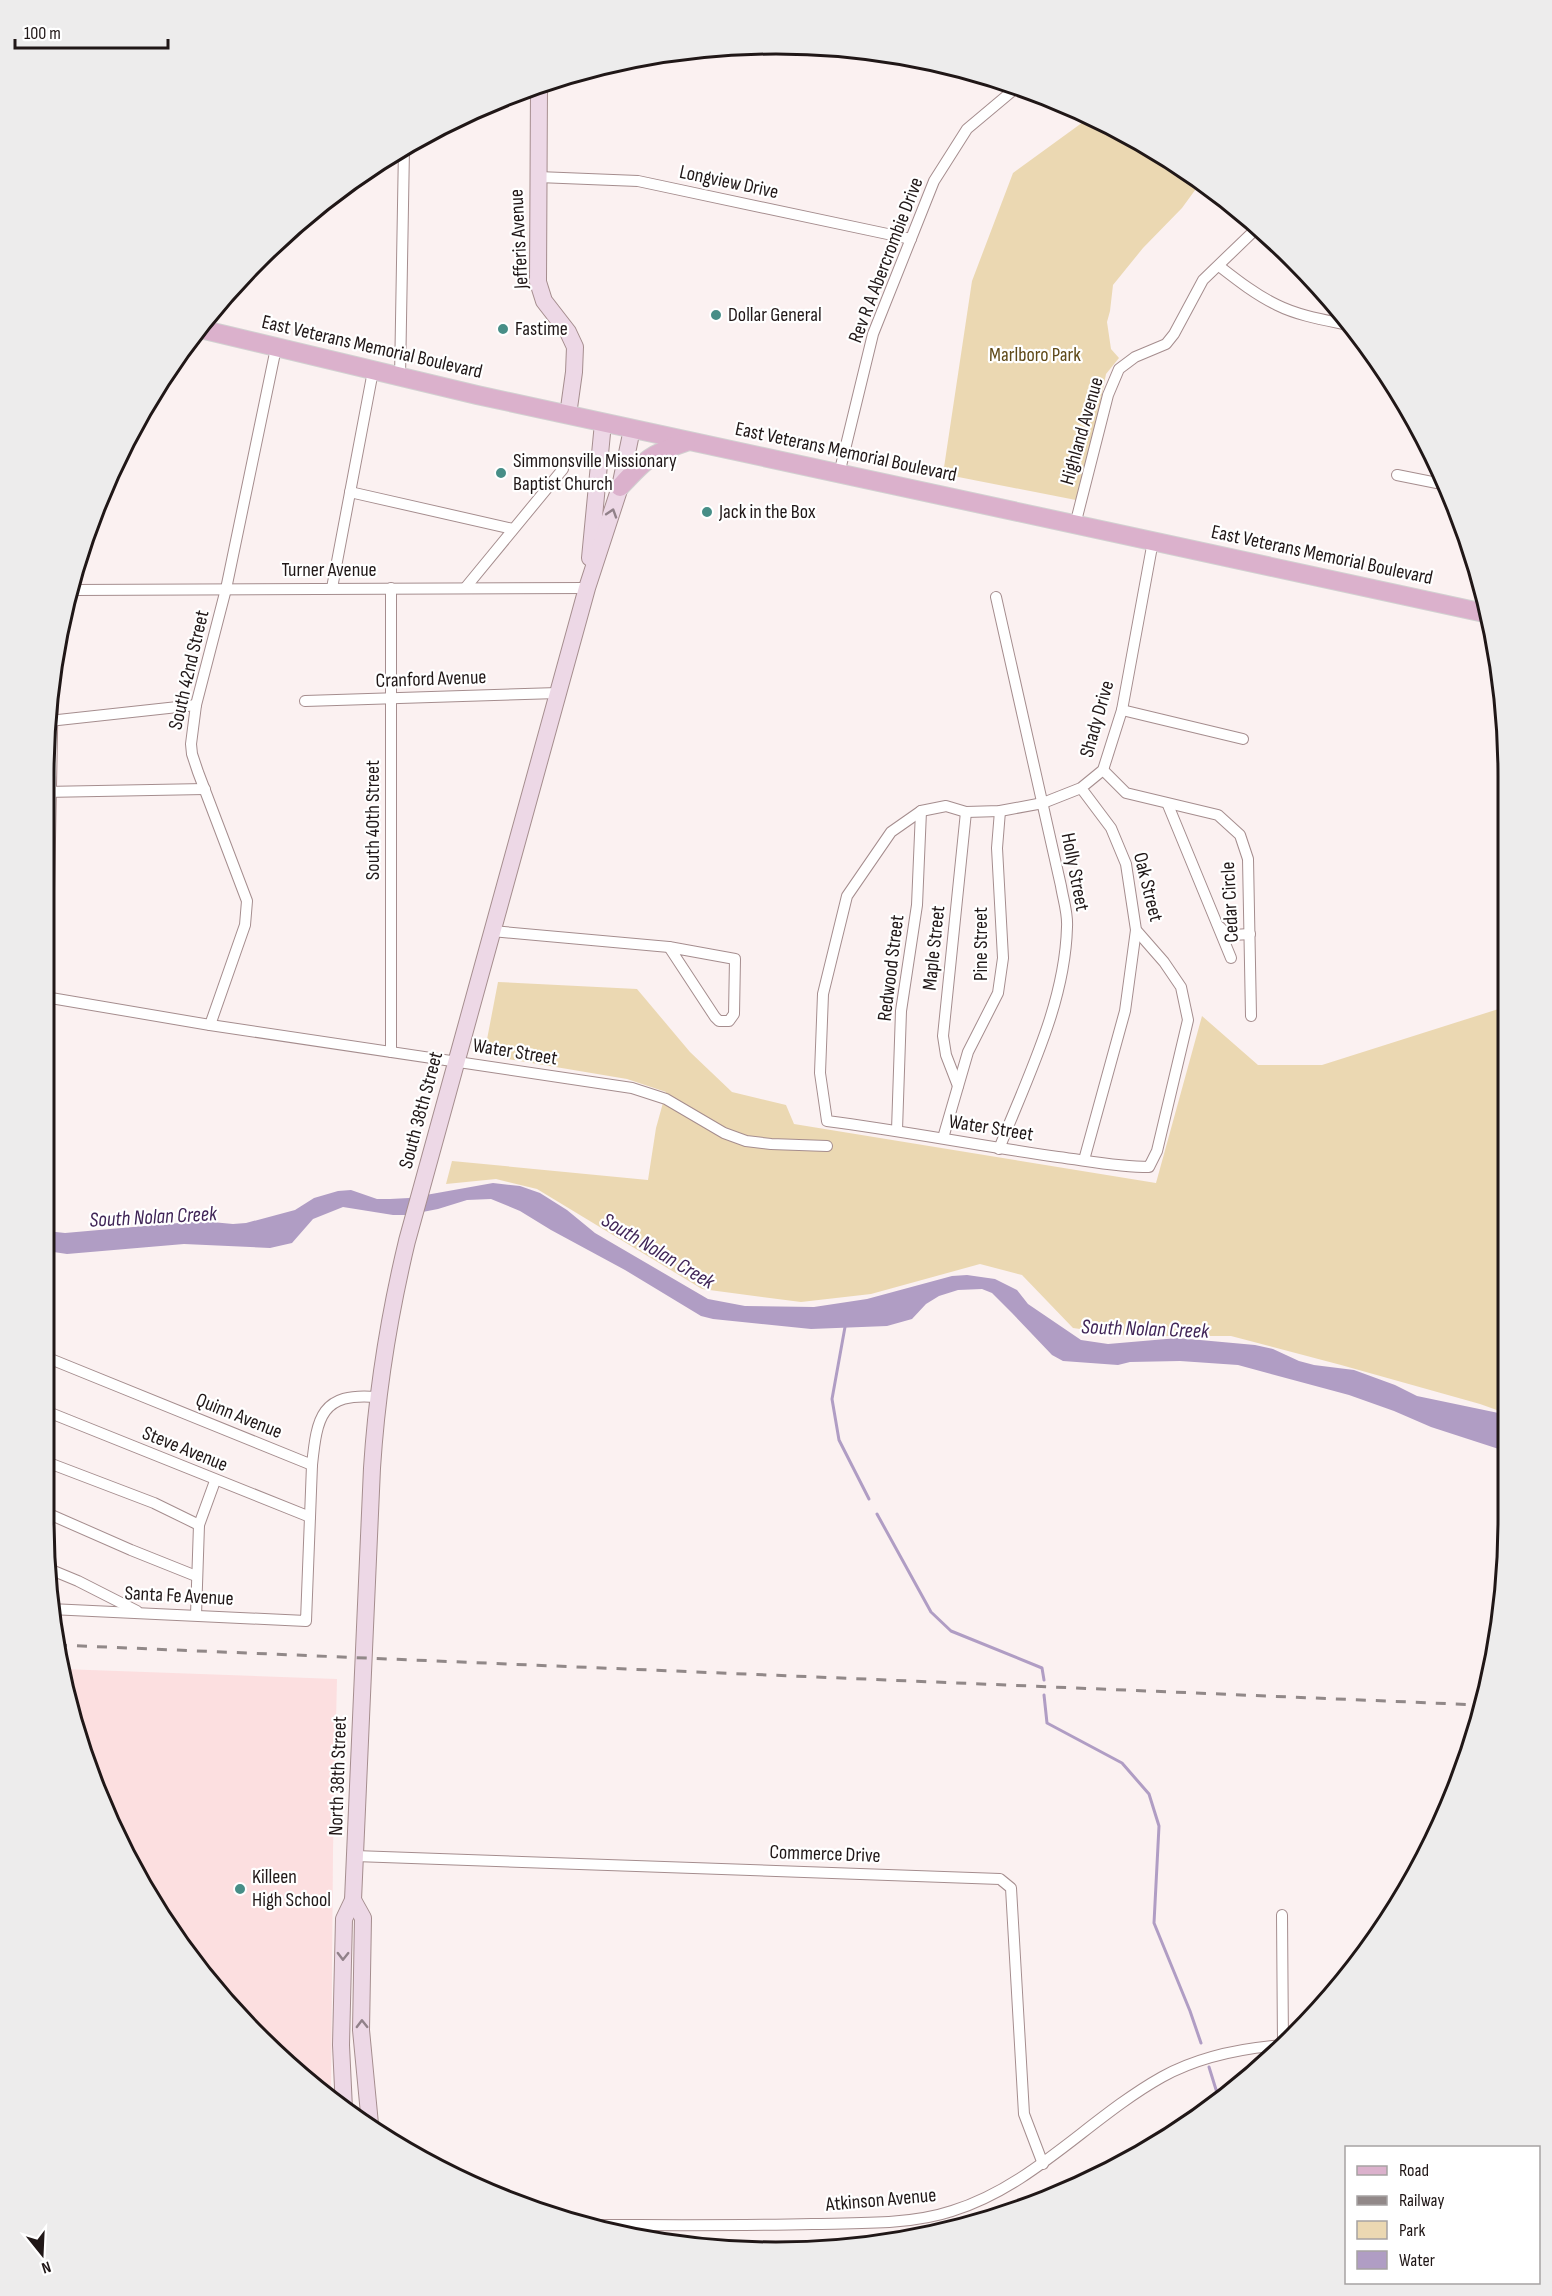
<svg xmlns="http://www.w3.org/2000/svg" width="1552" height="2296" font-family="'Sofia Sans Condensed',sans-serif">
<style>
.built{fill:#fcdfe0}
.green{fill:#ebd8b2}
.water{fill:#b09dc4}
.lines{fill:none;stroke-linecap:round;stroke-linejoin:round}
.stream{stroke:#b09dc4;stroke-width:3}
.street-casing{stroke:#a58d8e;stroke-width:12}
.secondary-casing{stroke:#a58d8e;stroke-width:18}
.primary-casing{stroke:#d2d1d1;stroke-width:20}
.street{stroke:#fff;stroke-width:10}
.secondary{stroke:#edd8e6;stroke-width:16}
.primary{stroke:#dbb1cc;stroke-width:18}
.rail{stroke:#918888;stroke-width:3;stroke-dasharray:10 10;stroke-linecap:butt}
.oneway{stroke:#918189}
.poi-dot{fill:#478e87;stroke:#fff;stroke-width:2}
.labels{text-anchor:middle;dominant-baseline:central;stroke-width:4.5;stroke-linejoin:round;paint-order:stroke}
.street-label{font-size:20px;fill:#201717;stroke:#fff}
.poi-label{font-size:20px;fill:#201717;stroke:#fff;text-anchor:start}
.park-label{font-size:20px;fill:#5f4918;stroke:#fff}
.water-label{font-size:21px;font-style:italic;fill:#402557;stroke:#fff}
.rim{fill:none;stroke:#201717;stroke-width:3}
</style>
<rect width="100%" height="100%" fill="#fbf1f1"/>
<path class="built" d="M62,1669L337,1679L333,1851L331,2102L258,2038L167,1927L82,1755Z"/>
<g class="green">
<path d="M1090,117L1183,167L1201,182L1182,208L1143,248L1113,285L1110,311L1107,322L1111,349L1119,358L1106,374L1081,501L943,474L972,281L1013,173Z"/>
<path d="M498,982L637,989L690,1052L732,1092L786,1105L794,1124L1156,1183L1202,1016L1258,1065H1322L1508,1006V1414L1480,1404L1341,1365L1231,1336H1129L1073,1328L1022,1275L980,1264L871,1294L801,1302L702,1289L537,1189L496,1179L446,1184L452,1161L648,1180L656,1128L666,1092L627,1079L484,1055Z"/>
</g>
<path class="water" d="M493,1183L520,1186L540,1193L567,1210L595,1233L708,1299L745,1306L814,1307L867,1299L952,1276L967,1275L995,1279L1017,1290L1028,1304L1081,1340L1108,1344L1178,1338L1255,1345L1273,1349L1299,1361L1314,1365L1354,1370L1395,1385L1417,1396L1508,1415V1452L1431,1427L1394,1411L1349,1395L1238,1365L1180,1361L1130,1362L1118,1365L1063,1361L1052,1355L1012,1313L992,1293L982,1289L958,1290L939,1296L926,1304L912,1319L887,1326L811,1329L713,1319L701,1316L625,1270L551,1230L520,1211L491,1199L467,1200L438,1209L407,1215H393L343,1207L313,1219L292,1243L270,1248L184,1244L67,1254L47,1251V1231L65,1233L201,1221L233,1224L246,1223L295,1210L314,1198L338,1191L351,1190L377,1199H390L409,1198Z"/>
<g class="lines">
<g class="stream">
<path d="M845,1327L832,1399L839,1440L869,1499"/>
<path d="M877,1514L931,1612L951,1631L1042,1668L1044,1680"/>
<path d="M1044,1695L1047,1723L1122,1763L1149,1794L1159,1826L1154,1923L1190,2011L1201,2043"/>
<path d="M1209,2067L1218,2096"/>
</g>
<defs>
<g id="street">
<path d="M538,177L638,181L911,239"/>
<path d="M1219,266C1237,280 1256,295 1277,305C1299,316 1325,320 1349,325"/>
<path d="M400,378L404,148"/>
<path d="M839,474L873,334L934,181L967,129L1017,87"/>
<path d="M1397,475L1447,485"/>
<path d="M350,492L513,529"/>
<path d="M1075,525L1108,395L1119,369L1135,357L1166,344L1174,334L1203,280L1257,228"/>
<path d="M466,587L563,469"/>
<path d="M332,588L373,371"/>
<path d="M72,590L587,588"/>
<path d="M996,597L1061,886C1063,899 1068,913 1067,927C1065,1004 1027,1078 999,1149"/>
<path d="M305,701L558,693"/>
<path d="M1122,710L1243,739"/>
<path d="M49,721L196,705"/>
<path d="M1103,770L1126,793L1218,815L1240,835L1248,859L1251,1016"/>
<path d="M1081,788L1111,828L1126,864L1136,930L1164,962L1181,987L1188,1020L1157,1151L1149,1167C1118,1167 1089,1161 1058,1157C981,1146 904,1131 827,1121L820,1073L823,994L847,896L891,832L921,811L946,806L966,812L1000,811L1043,803L1081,788L1103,770L1122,710L1153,541"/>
<path d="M44,792L205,789"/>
<path d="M1168,805L1231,958"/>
<path d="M1220,927C1229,937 1237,935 1250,934"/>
<path d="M492,931L669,947"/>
<path d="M669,947L735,959L734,1014L729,1021H719L715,1017Z"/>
<path d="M45,997L210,1025L632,1088L666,1099L724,1133L746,1141L771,1144L827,1146"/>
<path d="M47,997L53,681"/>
<path d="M210,1025L245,925L247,901L198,772L192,754L191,744L196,705L226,589L276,348"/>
<path d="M391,1052V588"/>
<path d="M958,1086L946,1055L943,1036L966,812"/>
<path d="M897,1130L901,1011L917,905L921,811"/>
<path d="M943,1138L968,1052L998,993L1003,958L997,848L1000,811"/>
<path d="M1084,1160L1125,1011L1136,930"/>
<path d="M48,1358L312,1465C317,1417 321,1392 377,1397"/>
<path d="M48,1412L310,1517"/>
<path d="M49,1463L154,1503L199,1525"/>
<path d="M49,1514L131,1550L196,1576"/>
<path d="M49,1569L78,1581L137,1611"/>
<path d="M50,1609L306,1621L312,1465"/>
<path d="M196,1615L199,1525L215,1481"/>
<path d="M355,1856L1000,1879L1011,1888L1024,2114L1043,2164"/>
<path d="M1282,1915L1283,2045"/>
<path d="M580,2225C657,2225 734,2226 812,2224C856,2223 910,2225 952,2211C1033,2186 1089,2118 1162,2077C1200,2056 1242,2048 1284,2045"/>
</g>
<g id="secondary">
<path d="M539,86L538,282L544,301L568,332L575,347L574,372L568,415"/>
<path d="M590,558L603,423"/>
<path d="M353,1900L363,1918L361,2030L370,2124"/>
<path d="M344,2109L341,2045L344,1919L353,1900L372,1468C377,1390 389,1316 407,1241L587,588L620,487L632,429"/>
</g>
<g id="primary">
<path d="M196,328L477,395L1489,614"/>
<path d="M620,487C645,460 650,454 686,442"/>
</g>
</defs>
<use href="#street" class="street-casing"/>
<use href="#secondary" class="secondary-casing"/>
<use href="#primary" class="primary-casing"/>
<use href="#street" class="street"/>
<use href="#secondary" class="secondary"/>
<use href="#primary" class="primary"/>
<path class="rail" d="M57,1645L1480,1705"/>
</g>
<defs><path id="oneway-chevron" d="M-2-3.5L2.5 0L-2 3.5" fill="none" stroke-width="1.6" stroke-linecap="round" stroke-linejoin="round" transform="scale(1.5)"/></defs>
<g class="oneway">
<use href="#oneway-chevron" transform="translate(612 513) rotate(-72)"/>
<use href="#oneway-chevron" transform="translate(343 1956) rotate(91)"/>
<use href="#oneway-chevron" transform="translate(362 2024) rotate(-91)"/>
</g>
<g class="poi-dot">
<circle cx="716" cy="315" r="6"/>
<circle cx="503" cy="329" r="6"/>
<circle cx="501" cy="473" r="6"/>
<circle cx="707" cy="512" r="6"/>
<circle cx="240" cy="1889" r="6"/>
</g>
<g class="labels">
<g class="street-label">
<text transform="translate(729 182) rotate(12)">Longview Drive</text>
<text transform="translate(519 239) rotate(-93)">Jefferis Avenue</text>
<text transform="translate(886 260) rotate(-69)">Rev R A Abercrombie Drive</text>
<text transform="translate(372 347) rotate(13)">East Veterans Memorial Boulevard</text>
<text transform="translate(1082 431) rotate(-74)">Highland Avenue</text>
<text transform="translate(846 452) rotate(12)">East Veterans Memorial Boulevard</text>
<text transform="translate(1322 555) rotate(12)">East Veterans Memorial Boulevard</text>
<text x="329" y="570">Turner Avenue</text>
<text transform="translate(189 670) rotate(-77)">South 42nd Street</text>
<text transform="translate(431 679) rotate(-2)">Cranford Avenue</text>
<text transform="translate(1097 719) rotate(-74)">Shady Drive</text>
<text transform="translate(373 820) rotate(-90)">South 40th Street</text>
<text transform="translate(1075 872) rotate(79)">Holly Street</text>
<text transform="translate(1148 887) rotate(76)">Oak Street</text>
<text transform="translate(1230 902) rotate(-93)">Cedar Circle</text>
<text transform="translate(981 944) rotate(-90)">Pine Street</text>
<text transform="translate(934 948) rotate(-84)">Maple Street</text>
<text transform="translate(891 968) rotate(-83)">Redwood Street</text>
<text transform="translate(515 1052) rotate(9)">Water Street</text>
<text transform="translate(421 1110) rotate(-75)">South 38th Street</text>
<text transform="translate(991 1128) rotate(9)">Water Street</text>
<text transform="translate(239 1416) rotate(22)">Quinn Avenue</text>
<text transform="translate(185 1449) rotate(22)">Steve Avenue</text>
<text transform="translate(179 1596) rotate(3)">Santa Fe Avenue</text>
<text transform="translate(338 1776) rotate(-88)">North 38th Street</text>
<text transform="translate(825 1854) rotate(2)">Commerce Drive</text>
<text transform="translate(881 2200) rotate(-5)">Atkinson Avenue</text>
</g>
<g class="poi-label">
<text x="728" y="315">Dollar General</text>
<text x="515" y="329">Fastime</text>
<text x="513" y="461">Simmonsville Missionary<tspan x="513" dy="23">Baptist Church</tspan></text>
<text x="719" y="512">Jack in the Box</text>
<text x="252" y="1877">Killeen<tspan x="252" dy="23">High School</tspan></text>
</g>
<g class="park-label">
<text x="1035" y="355">Marlboro Park</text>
</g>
<g class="water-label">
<text transform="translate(153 1217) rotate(-3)">South Nolan Creek</text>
<text transform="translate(658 1251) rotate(31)">South Nolan Creek</text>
<text transform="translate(1145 1329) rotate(2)">South Nolan Creek</text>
</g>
</g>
<path d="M0 0H1552V2296H0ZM776 54H776A722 722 0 0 1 1498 776V1520A722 722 0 0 1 776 2242H776A722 722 0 0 1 54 1520V776A722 722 0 0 1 776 54Z" fill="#edecec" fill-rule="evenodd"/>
<path class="rim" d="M776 54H776A722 722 0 0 1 1498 776V1520A722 722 0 0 1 776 2242H776A722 722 0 0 1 54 1520V776A722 722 0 0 1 776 54Z"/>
<rect x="1345" y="2146" width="195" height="138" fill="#ffffff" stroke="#a6a2a2" stroke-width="1.5"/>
<rect x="1357" y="2166" width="30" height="9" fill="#dbb1cc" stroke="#a6a2a2" stroke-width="1.5"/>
<text x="1399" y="2176" font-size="18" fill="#201717">Road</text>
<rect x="1357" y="2196" width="30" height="9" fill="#918888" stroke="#a6a2a2" stroke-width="1.5"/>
<text x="1399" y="2206" font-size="18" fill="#201717">Railway</text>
<rect x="1357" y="2221" width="30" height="18" fill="#ebd8b2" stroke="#a6a2a2" stroke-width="1.5"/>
<text x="1399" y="2236" font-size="18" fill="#201717">Park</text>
<rect x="1357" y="2251" width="30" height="18" fill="#b09dc4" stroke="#a6a2a2" stroke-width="1.5"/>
<text x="1399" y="2266" font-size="18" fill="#201717">Water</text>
<g transform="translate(42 2254) rotate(162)" stroke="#ffffff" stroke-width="4.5" paint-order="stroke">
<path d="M0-4.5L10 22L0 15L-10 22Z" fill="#201717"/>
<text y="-9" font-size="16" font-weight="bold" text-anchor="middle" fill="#201717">N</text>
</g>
<path d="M15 39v9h153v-9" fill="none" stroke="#201717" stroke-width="3"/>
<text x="24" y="39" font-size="18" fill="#201717" stroke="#ffffff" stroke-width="4.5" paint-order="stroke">100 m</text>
</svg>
